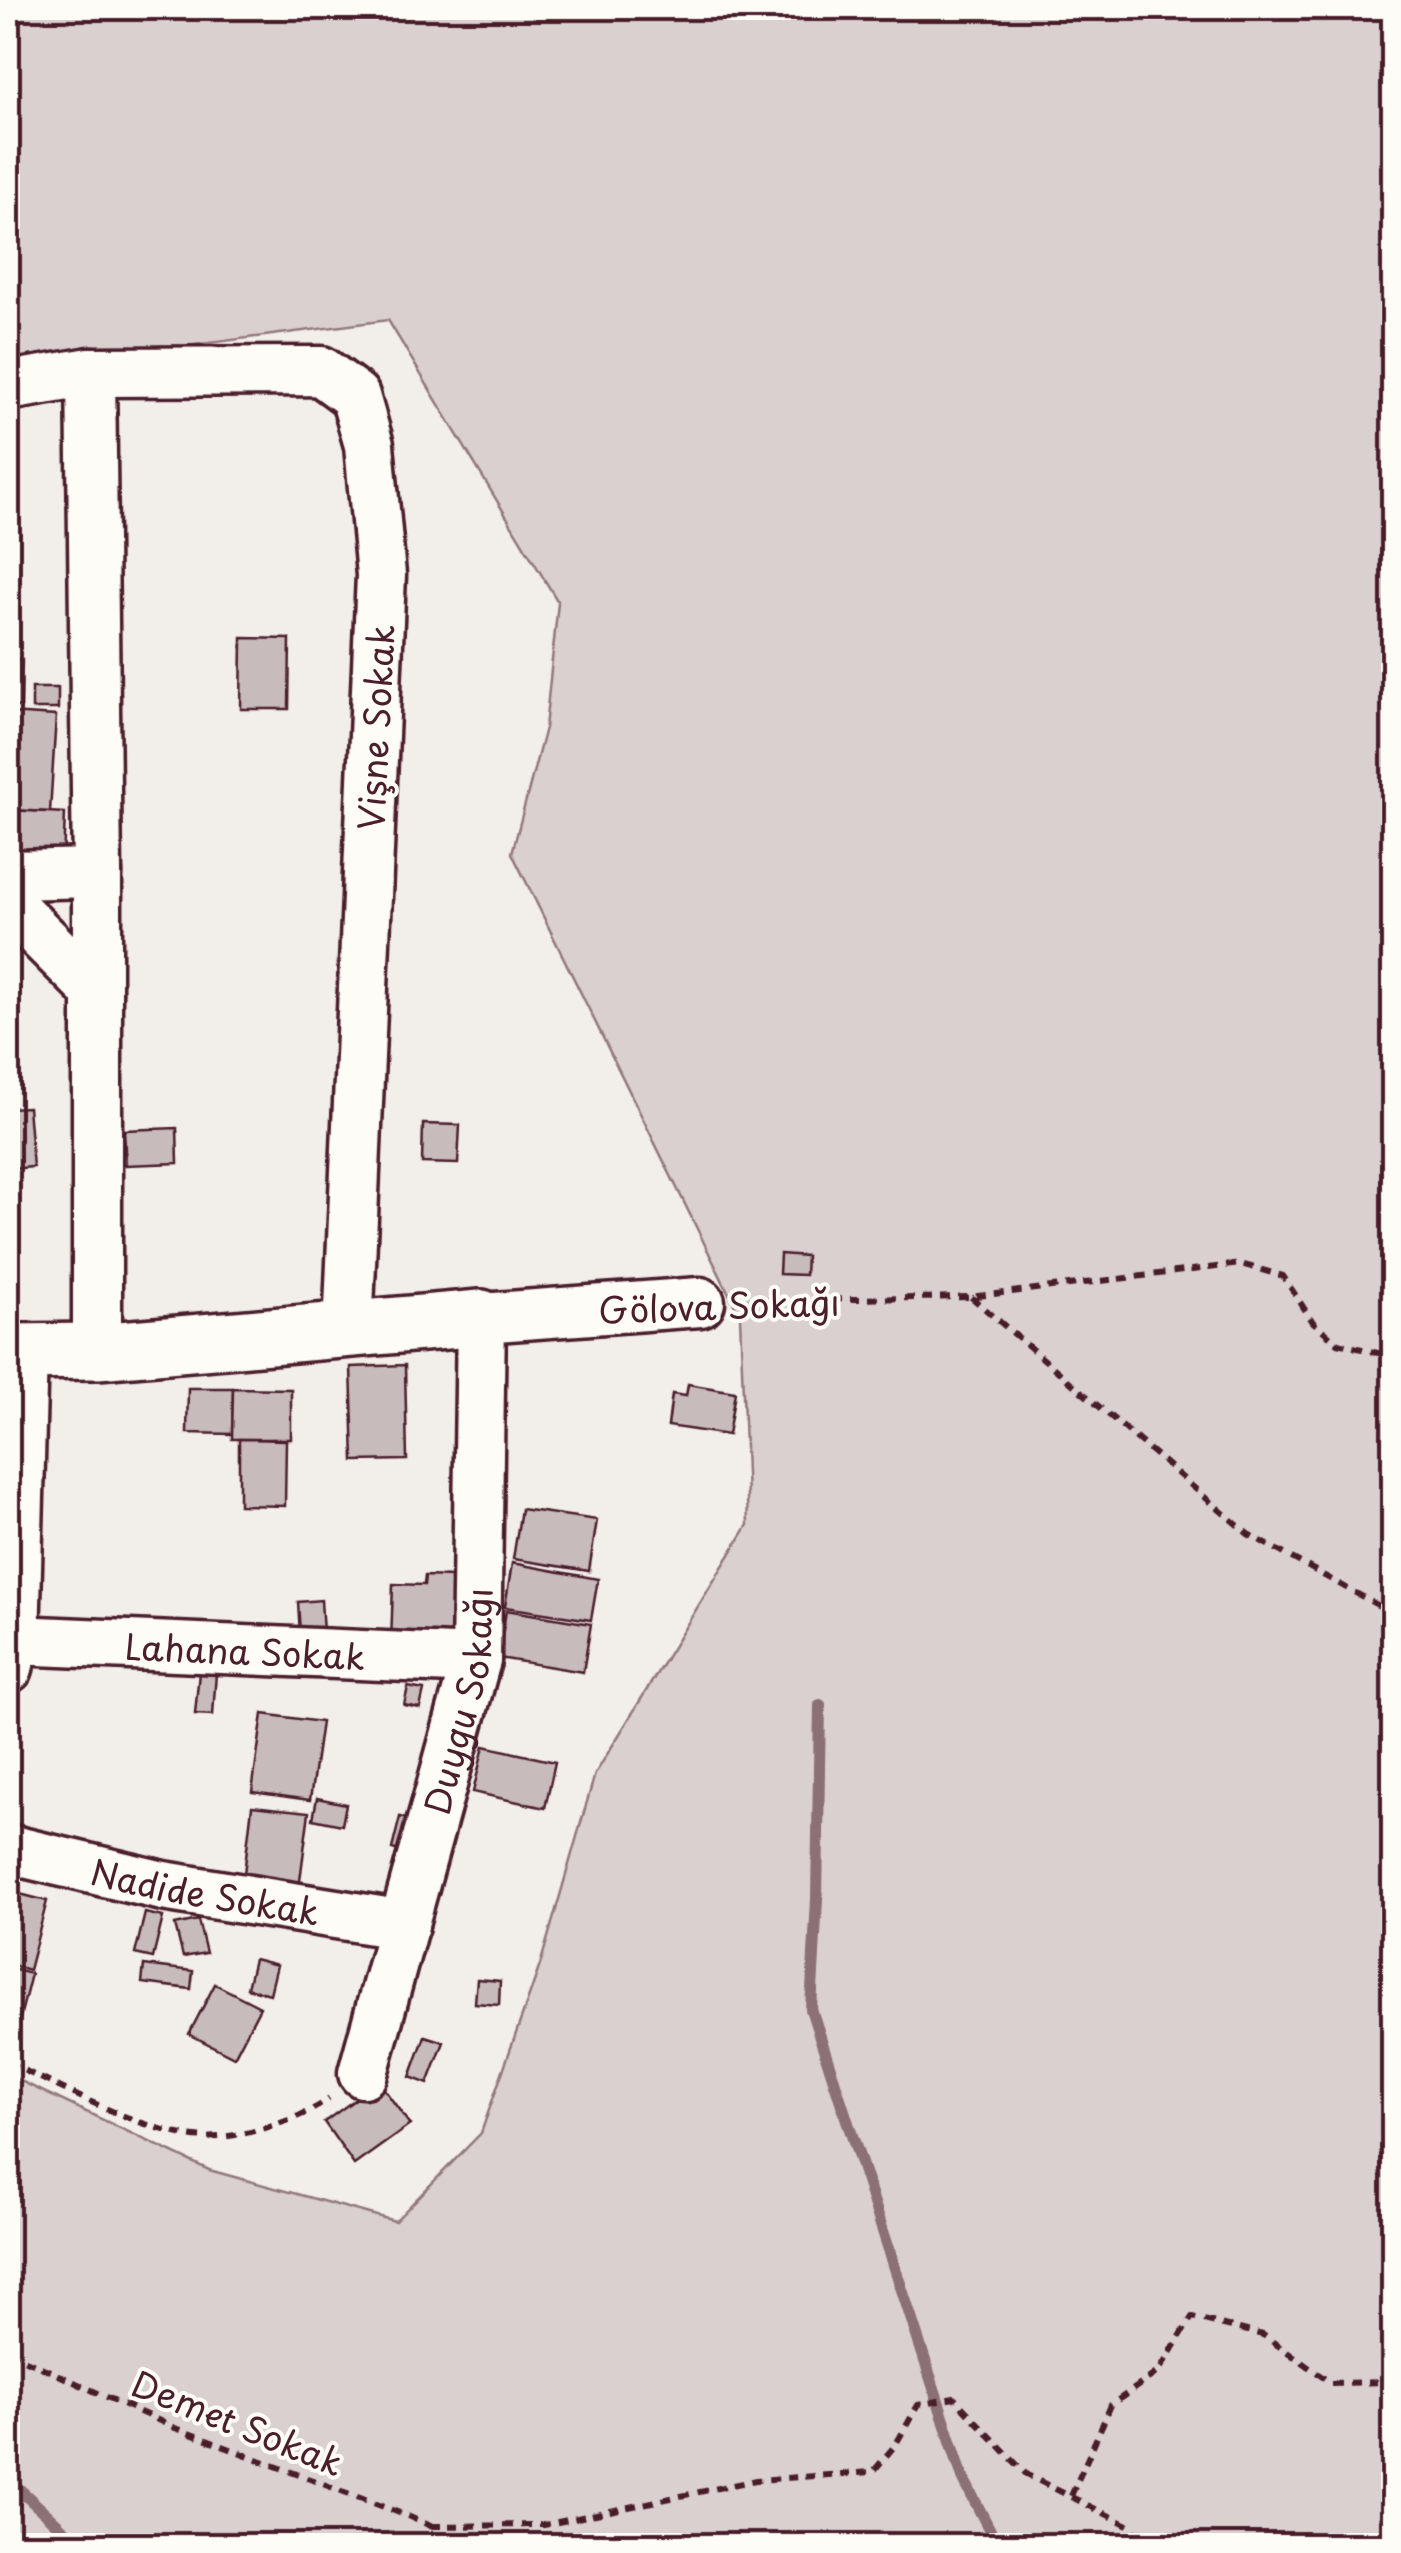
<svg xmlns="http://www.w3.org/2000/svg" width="1401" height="2553" font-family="'Playpen Sans',sans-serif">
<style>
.green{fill:#d9d0cf;stroke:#92787d;stroke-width:2.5}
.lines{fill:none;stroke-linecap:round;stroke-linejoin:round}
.stream{stroke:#8b6f75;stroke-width:12}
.building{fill:#c8bbbb;stroke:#4a1f2b;stroke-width:2.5}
.minor-casing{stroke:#4a1f2b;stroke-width:55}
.tertiary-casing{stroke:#4a1f2b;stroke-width:62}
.path{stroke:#4a1f2b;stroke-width:6;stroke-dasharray:10 8;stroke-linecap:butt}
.minor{stroke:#fdfcf7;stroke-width:48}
.tertiary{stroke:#fdfcf7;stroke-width:55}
.labels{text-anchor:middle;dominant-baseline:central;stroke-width:8;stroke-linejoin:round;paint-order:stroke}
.street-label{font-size:35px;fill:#4a1f2b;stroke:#fdfcf7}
</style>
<rect width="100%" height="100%" fill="#f2efeb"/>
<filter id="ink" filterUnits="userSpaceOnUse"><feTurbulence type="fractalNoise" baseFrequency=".01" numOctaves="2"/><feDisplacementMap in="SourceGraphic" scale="20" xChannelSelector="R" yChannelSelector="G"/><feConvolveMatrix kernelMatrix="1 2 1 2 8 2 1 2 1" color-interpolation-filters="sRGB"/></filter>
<g filter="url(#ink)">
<path class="green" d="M8,8H618L630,15L635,8H1393V2545L8,2546V2075L209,2170L395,2221L481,2133L540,1965L595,1774L748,1525L740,1316L512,853L545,728L558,602L388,320L8,369Z"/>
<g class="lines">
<g class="stream">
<path d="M820,1705L817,1899L811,2009L963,2478L998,2546"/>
<path d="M8,2479L81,2546"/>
</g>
</g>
<g class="building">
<path d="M242,638L290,639L289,709H241Z"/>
<path d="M8,659H22L21,707H8Z"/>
<rect x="32" y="688" width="26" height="21"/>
<path d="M8,713L56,716L50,812L8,810Z"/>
<path d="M8,810L65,813L63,861L8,858Z"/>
<path d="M28,1107L33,1167L8,1169V1108Z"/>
<path d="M423,1124L460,1125L458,1164L422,1163Z"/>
<path d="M177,1128L178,1163L126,1165L124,1130Z"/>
<path d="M780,1254L806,1256L805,1275L779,1274Z"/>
<path d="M405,1365L407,1460L354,1461L351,1367Z"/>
<path d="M688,1384L735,1392L728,1435L668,1426L672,1394L686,1396Z"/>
<path d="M188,1388H233L232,1434L187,1433Z"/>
<path d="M233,1388L291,1389V1439H232Z"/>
<path d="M239,1439L286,1440L285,1506L239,1505Z"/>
<path d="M521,1509L597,1520L589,1571L513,1559Z"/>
<path d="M512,1563L598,1579L591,1620L505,1607Z"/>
<path d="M425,1576L452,1577L450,1646L391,1644L393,1584L424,1585Z"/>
<path d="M321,1600L323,1633L300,1634L298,1602Z"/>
<path d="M506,1610L591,1624L583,1672L499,1658Z"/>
<path d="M199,1672L216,1673L213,1715L195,1714Z"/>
<path d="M408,1687L424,1690L420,1708L404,1705Z"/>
<path d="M263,1714L321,1722L310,1800L252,1792Z"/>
<path d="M484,1746L555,1762L545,1808L473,1792Z"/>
<path d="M317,1798L346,1804L342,1825L313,1819Z"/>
<path d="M252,1806L309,1812L299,1888L243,1882Z"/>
<path d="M400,1817L421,1824L413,1855L392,1849Z"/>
<path d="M8,1891L47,1901L29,1970L8,1964Z"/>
<path d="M145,1913L163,1917L153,1958L135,1954Z"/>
<path d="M198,1920L206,1953L183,1957L175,1925Z"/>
<path d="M254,1959L277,1965L270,1994L247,1988Z"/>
<path d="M144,1965L193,1971L191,1989L142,1983Z"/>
<path d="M8,1968L31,1974L15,2038L8,2036Z"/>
<path d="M477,1979L500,1981L499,2005L475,2003Z"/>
<path d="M215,1984L260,2007L234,2057L189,2034Z"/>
<path d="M425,2036L444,2042L428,2084L410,2077Z"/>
<path d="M379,2082L410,2125L354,2165L324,2122Z"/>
</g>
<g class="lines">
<defs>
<g id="minor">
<path d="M91,372L97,873V1351"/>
<path d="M8,386L91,372L321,371L355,396L369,445L381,575L348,1332"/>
<path d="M8,875L97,873"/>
<path d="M8,903L97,992"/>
<path id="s1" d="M15,1640L476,1660"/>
<path d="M8,1668L15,1640L23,1352"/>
<path id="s2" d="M8,1849L163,1886L404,1925"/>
<path id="s3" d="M363,2073L476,1660L481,1318L700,1302"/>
</g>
<path id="tertiary" d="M8,1352L97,1351L481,1318"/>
</defs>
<use href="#minor" class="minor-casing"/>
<use href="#tertiary" class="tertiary-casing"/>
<g class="path">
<path d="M971,1297L1248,1534L1394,1614"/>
<path d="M742,1301L970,1297L1241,1264L1283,1276L1313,1322L1338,1343L1394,1357"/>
<path d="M8,2063C66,2089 126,2123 188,2136C227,2144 298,2122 329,2099"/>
<path d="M8,2352L175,2428L405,2515L431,2526L443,2546"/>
<path d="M1071,2496L1111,2405L1159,2371L1192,2317L1263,2335L1331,2383L1394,2382"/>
<path d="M431,2526L544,2525L756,2480L873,2472L896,2444L918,2405L954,2398L1027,2475L1128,2525L1151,2546"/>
</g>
<use href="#minor" class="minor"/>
<use href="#tertiary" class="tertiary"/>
</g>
</g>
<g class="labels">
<g class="street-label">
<text transform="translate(375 727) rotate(-87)">Vişne Sokak</text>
<text transform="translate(719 1305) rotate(-2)">Gölova Sokağı</text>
<text stroke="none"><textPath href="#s1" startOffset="230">Lahana Sokak</textPath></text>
<text stroke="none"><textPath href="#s3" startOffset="385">Duygu Sokağı</textPath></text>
<text stroke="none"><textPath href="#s2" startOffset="202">Nadide Sokak</textPath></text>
<text transform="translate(238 2422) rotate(22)">Demet Sokak</text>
</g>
</g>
<rect width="1401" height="2553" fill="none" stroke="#fdfcf7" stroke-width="40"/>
<rect x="20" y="20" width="1361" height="2513" fill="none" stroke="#4a1f2b" stroke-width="4" filter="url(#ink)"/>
</svg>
